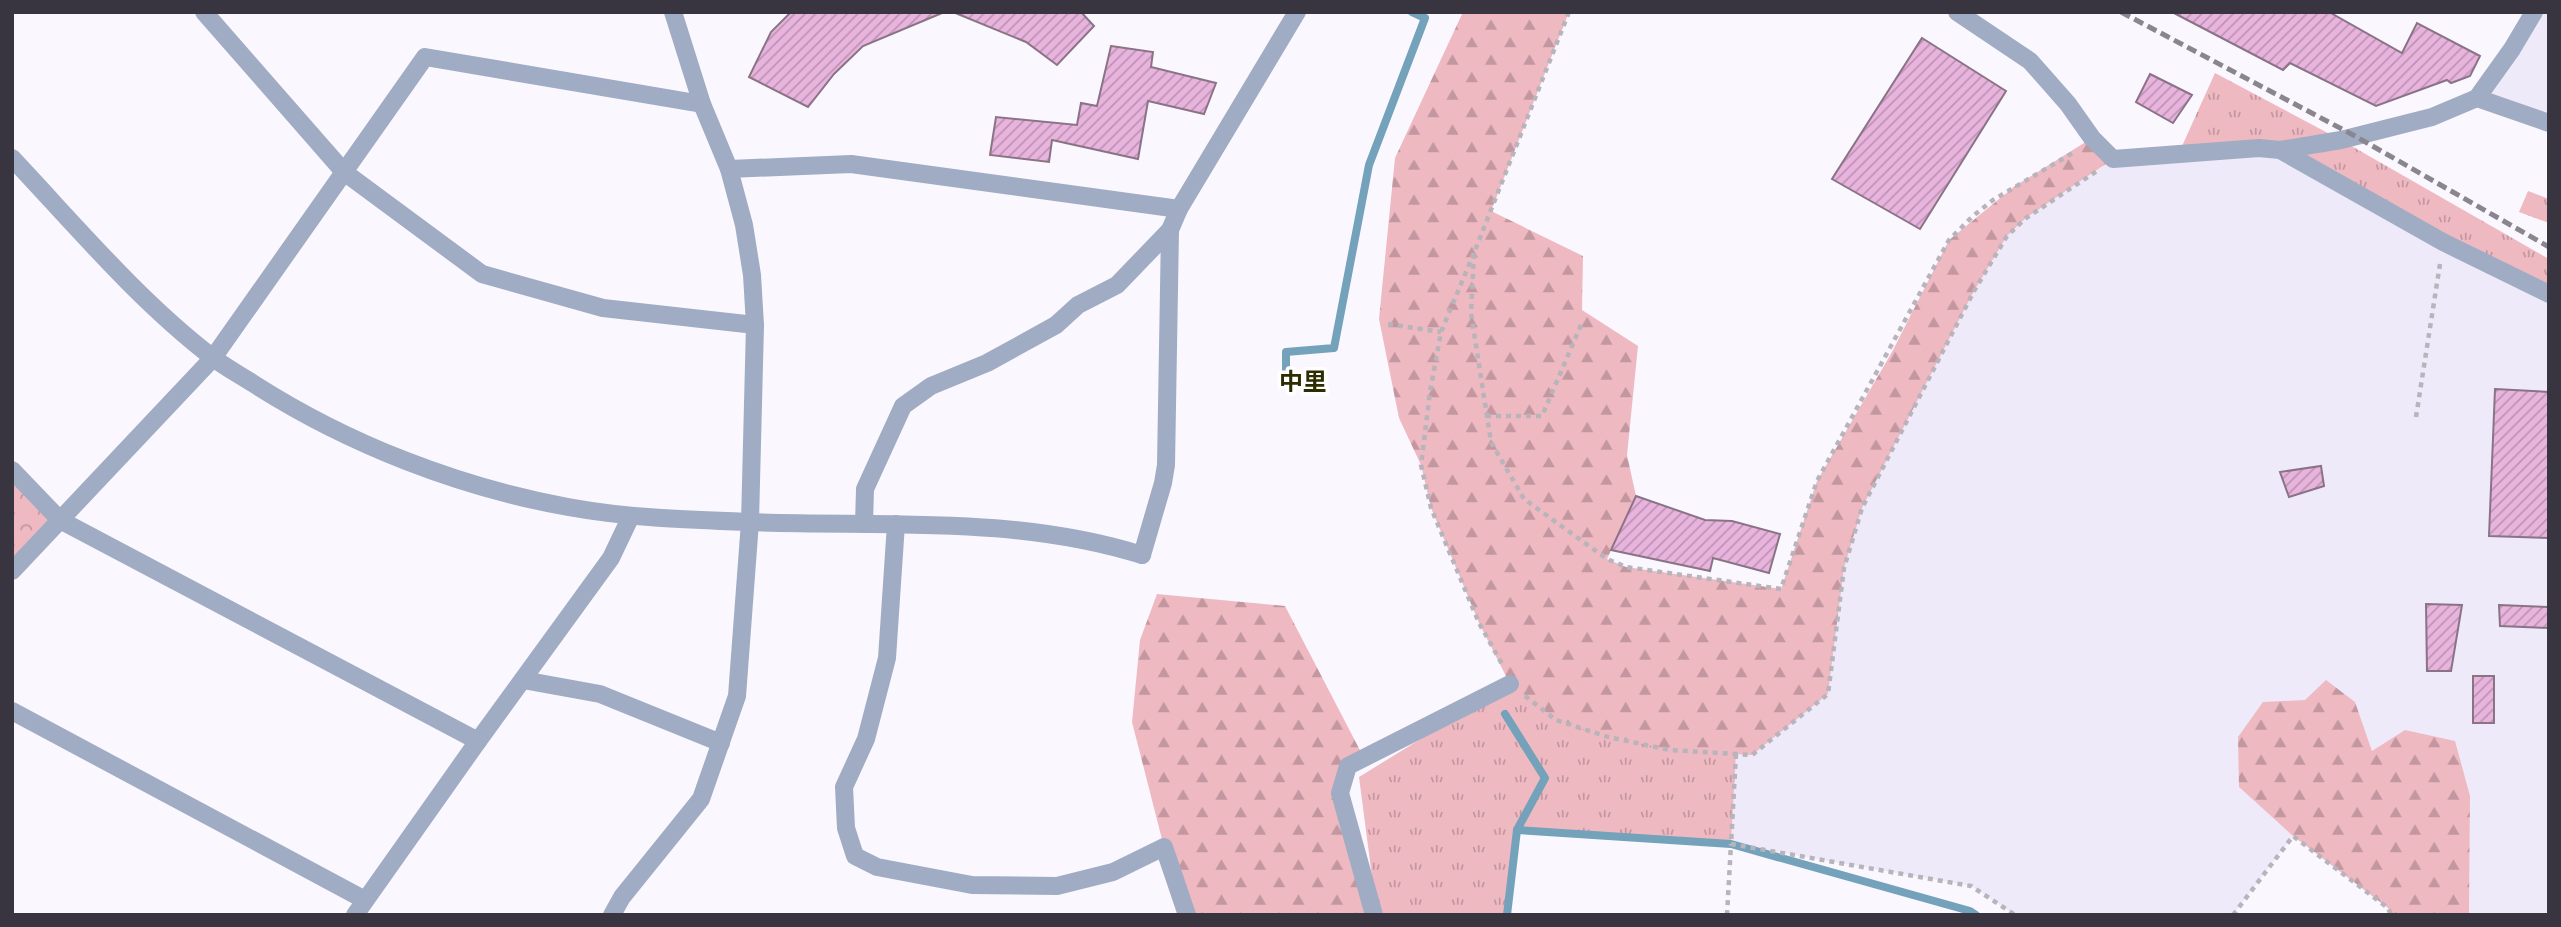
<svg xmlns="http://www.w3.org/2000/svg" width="2561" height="927" font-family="'DM Sans','Noto Sans JP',sans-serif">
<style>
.built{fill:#eeeaf9}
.grass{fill:url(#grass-tufts)}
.forest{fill:url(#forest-firs)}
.park{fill:url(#park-crowns)}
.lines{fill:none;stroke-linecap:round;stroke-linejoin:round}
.stream{stroke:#73a2ba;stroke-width:8}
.building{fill:url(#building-hatch);stroke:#8b7386;stroke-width:2}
.path{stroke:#b7b4bc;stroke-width:4.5;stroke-dasharray:5 5;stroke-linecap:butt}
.minor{stroke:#a0acc3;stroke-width:18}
.tertiary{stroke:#a0acc3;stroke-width:18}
.rail{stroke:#89868f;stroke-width:5;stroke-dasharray:10 5;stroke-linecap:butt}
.labels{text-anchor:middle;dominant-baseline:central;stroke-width:7;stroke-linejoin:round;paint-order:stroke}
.quarter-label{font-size:24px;font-weight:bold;fill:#2c2d03;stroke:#fff}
</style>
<defs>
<pattern id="grass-tufts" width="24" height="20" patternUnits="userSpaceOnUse" patternTransform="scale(1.75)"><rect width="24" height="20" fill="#efb9c2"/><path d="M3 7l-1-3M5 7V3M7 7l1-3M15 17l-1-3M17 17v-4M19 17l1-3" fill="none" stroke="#c3979f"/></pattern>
<pattern id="forest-firs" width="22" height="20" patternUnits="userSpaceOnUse" patternTransform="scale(1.75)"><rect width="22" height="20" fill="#efb9c2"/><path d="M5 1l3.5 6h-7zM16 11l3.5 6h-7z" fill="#c3979f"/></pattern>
<pattern id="park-crowns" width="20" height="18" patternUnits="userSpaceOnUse" patternTransform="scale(1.75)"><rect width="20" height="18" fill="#efb9c2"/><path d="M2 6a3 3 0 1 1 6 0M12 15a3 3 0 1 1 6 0" fill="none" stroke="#c3979f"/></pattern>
<pattern id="building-hatch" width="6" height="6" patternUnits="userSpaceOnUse" patternTransform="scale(1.75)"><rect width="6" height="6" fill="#e8b4de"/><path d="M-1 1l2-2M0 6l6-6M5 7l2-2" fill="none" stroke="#bd93b5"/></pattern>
</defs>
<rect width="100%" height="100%" fill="#faf8fe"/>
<g class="built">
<path d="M2533,12H2549V123L2477,98Z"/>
<path d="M2280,150L2549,294V915H2469L2470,796L2372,751L2355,702H2263L2239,787L2293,836L2233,915H2015L1971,886L1731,844L1736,754L1828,694L1844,568L1862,508L1974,291L2007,236L2026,218L2113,159Z"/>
</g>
<g class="grass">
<path d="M2215,73L2341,140L2549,259V294L2280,150L2178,155Z"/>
<path d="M2528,191L2549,199V223L2519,212Z"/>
<path d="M1510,684L1736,754L1731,844L1517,830L1507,915H1377L1359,777Z"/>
</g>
<g class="forest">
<path d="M1463,12H1569L1491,211L1583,256L1582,310L1638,346L1627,455L1636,496L1607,559L1626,567L1781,589L1817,481L1892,352L1949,240L2015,186L2092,138L2113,159L2026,218L2007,236L1974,291L1862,508L1844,568L1828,694L1752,755L1670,750L1598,734L1556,720L1510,684L1479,623L1431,508L1421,465L1399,418L1379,319L1395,158Z"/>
<path d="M1157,594L1285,606L1364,758L1340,793L1374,915H1187L1164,847L1132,722L1140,640Z"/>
<path d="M2326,680L2355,702L2372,751L2405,730L2455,741L2470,796L2469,915H2391L2388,908L2293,836L2239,787L2238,737L2263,702L2305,700Z"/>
</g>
<path class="park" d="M12,470L60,520L12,571Z"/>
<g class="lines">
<g class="stream">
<path d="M1286,384V352L1334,348L1369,165L1425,18L1412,12"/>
<path d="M1505,714L1545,778L1517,830L1507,915"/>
<path d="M1517,830L1731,844L1970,911L1976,915"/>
</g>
</g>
<g class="building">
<path d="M791,12H942V13L863,46L834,74L808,107L749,77L771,32Z"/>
<path d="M953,12H1081L1094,26L1057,65L1026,42Z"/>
<path d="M2172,12H2329L2402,53L2417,23L2480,56L2470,76L2451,83L2447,80L2376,106L2290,63L2283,70Z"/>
<path d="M1922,38L2006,91L1920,229L1832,179Z"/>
<path d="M1111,46L1153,52L1151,67L1216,83L1204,114L1148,101L1138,159L1052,140L1049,162L990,155L996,117L1077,125L1081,103L1097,106Z"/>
<path d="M2150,74L2192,95L2173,123L2136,102Z"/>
<path d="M2495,389L2549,392V538L2489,536Z"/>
<path d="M2321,466L2324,486L2289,497L2280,472Z"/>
<path d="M1636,496L1705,520L1732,521L1780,534L1769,573L1713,558L1710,571L1611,550Z"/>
<path d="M2426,604L2462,605L2451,671H2427Z"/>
<path d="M2499,605L2549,607V628L2500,626Z"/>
<rect x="2473" y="676" width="21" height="47"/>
</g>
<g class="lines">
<g class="path">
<path d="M1569,12L1474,253L1471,313L1491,442L1524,499L1607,559L1626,567L1781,589L1817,481L1949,240L1973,216L1993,200L2076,151"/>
<path d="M1474,253L1441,332L1430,392L1421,465L1431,508L1479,623L1502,664"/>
<path d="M1388,324L1441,332"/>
<path d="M1486,416H1542L1581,325"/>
<path d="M2416,417L2440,264"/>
<path d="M1525,696L1556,720L1608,737L1670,750L1752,755L1828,694L1844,568L1862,508L1974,291L2007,236L2026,218L2097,171"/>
<path d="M1736,754L1731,844L1971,886L2015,915"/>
<path d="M1727,915L1731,844"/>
<path d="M2233,915L2293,836L2388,908L2391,915"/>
</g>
<g class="minor">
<path d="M204,12L344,172L482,274L603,308L755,325"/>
<path d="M1957,12L2030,61L2068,104L2092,138L2113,159L2259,148L2280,150L2443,242L2549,294"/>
<path d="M2477,98L2549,123"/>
<path d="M2280,150L2341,140L2432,117L2477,98L2512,49L2534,12"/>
<path d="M729,169L851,164L1179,209"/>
<path d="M213,358L425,57L702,104"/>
<path d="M12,470L60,520L478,741"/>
<path d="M864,524L865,489L903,406L931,386L987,363L1056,325L1078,305L1117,285L1170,230L1179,209L1297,12"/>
<path d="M896,524L887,658L866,739L844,787L846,828L855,856L877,867L972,885L1057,886L1113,872L1164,847L1187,915"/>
<path d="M1142,555L1163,483L1166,465L1170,230"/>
<path d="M523,680L600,694L721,743"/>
<path d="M12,711L365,900"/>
<path d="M355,915L478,741L611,558L631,516"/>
<path d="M612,915L622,897L701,799L737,696L750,522"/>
<path d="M1374,915L1340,793L1348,766L1510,684"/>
</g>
<g class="tertiary">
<path d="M673,12L702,104L729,169L744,225L752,275L755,325L750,522"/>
<path d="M12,158C76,226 138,300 212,357C225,367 240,375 254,384C348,444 458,487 568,507C628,518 689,520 749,522C880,527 1015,515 1142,555"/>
<path d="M12,571L213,358"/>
</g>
<path class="rail" d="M2121,12L2355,136L2549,247"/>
</g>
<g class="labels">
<g class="quarter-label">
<text x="1303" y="381">中里</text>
</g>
</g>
<rect width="2561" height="927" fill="none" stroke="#383540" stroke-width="28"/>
</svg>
